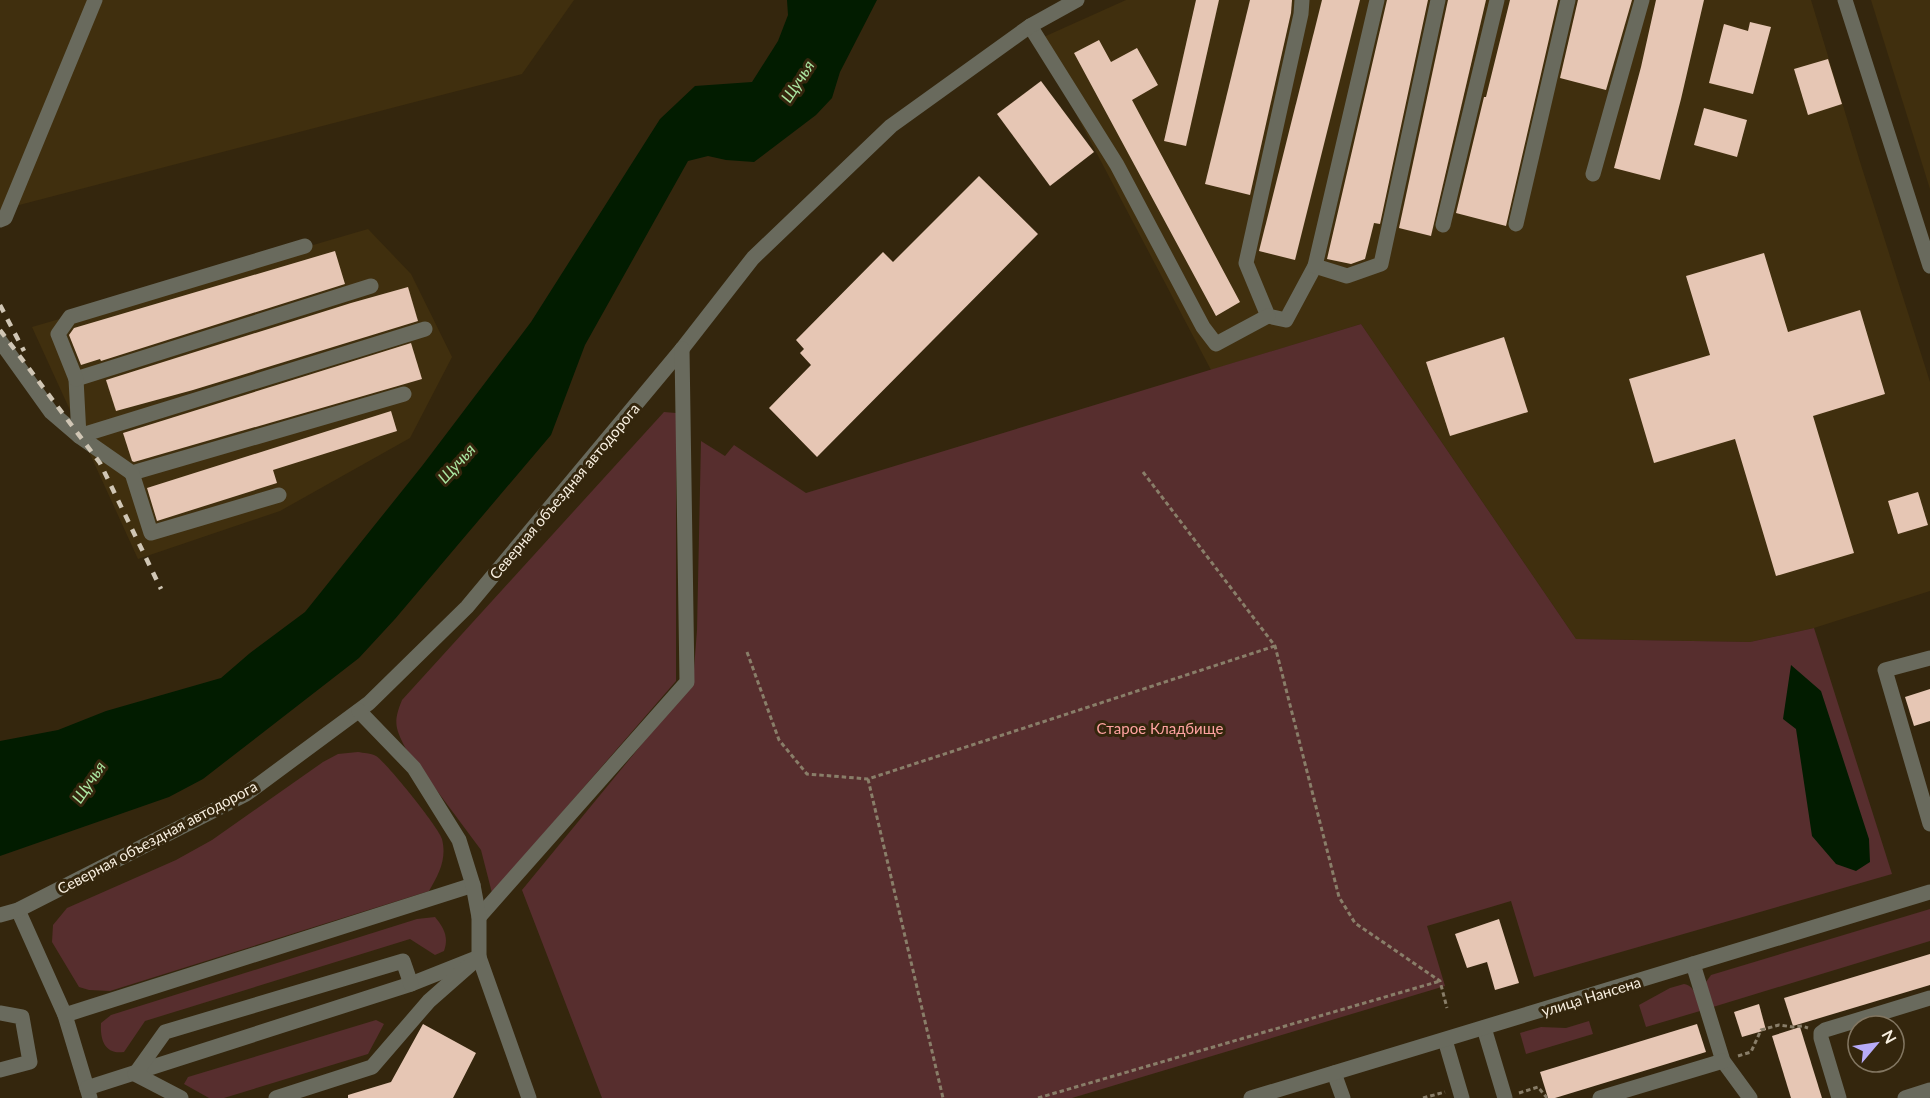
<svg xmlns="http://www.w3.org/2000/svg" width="1930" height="1098" font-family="Lato,sans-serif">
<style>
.built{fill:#402f0e}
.green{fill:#572e2e}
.water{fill:#021c00}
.building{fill:#e6c6b4}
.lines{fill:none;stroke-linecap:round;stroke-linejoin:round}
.path{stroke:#897e69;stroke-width:3;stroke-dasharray:4.5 3;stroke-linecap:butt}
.minor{stroke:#696a5d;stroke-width:15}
.rail{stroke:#d0c6b5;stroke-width:4.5;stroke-dasharray:8 8;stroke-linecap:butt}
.labels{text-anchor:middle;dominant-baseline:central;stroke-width:6;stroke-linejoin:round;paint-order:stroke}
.street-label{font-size:15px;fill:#f8efe0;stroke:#34260d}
.park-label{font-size:15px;fill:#ffa3a1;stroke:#34260d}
.water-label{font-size:16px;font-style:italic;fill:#abe6a2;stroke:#34260d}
</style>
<rect width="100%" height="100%" fill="#34260d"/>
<g class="built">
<path d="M0,0H574L522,74L0,210Z"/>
<path d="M1126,0H1811L1861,165L1930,382V591L1814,628L1750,642L1576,639L1361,324L1211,370L1037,40Z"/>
<path d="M1871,0H1930V189Z"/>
<path d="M368,229L411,274L452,357L410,438L280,511L138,559L32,327Z"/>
</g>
<g class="green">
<path d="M1361,324L1576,639L1750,642L1814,628L1892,874L1534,977L1511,901L1427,926L1445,986L1072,1098H602L522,890L693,682L697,630L701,441L725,456L734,445L806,493Z"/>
<path d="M664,412L676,413V681L492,893L481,850L406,749C395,728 393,722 402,700Z"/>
<path d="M358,752C363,753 371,753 376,756C386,762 440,829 442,839C447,859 439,874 429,891L110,991L89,990L79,987L52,942L53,925L67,908L176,860L212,840L323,762L338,754Z"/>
<path d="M1930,909V941L1713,1007L1706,982L1711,975Z"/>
<path d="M435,917C444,928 449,937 444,951L435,955L410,939L145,1021L124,1052C104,1055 100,1039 101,1023L111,1015L417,919Z"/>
<path d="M1684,984C1696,986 1697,1000 1700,1011L1646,1027L1639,1005L1670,988Z"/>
<path d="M376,1020L384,1024L368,1054L224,1098H209L184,1084L188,1077Z"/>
<path d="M1589,1021L1593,1034L1526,1054L1520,1033L1541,1027L1566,1028Z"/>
</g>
<g class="water">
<path d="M787,0H877L840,72L832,98L816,115L754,162L726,160L708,156L688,161L585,345L551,435L395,619L359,658L203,779L169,797L0,856V741L58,730L106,711L221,678L250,653L305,612L422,466L531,322L660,119L695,86L752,82L778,41L788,15Z"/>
<path d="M1791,665L1821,691L1869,839L1870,862L1856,871L1836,864L1812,836L1796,729L1783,719Z"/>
</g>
<g class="building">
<path d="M1196,0H1219L1186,146L1164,141Z"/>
<path d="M1250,0H1292L1291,13L1250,195L1205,184Z"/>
<path d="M1322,0H1360L1295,260L1259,251Z"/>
<path d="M1387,0H1428L1380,224L1374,223L1365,259L1351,264L1327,259Z"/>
<path d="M1448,0H1486L1431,236L1399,228Z"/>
<path d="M1510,0H1558L1506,226L1456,213L1484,97H1486Z"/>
<path d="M1578,0H1632L1606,90L1560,78Z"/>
<path d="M1656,0H1704L1681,99L1660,180L1614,168L1641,67Z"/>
<path d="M1750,22L1771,27L1753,94L1709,83L1724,24L1748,31Z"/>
<path d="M1099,40L1111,62L1137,48L1158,85L1132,100L1240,302L1216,316L1074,53Z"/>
<path d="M1828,59L1842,104L1808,115L1794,69Z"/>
<path d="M1041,81L1094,152L1050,186L997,114Z"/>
<path d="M1704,108L1747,120L1737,157L1694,145Z"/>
<path d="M979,176L1038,234L817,457L769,408L811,365L800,353L804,349L796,340L883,252L893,262Z"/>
<path d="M335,251L345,284L101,361L100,359L81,365L69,335L74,328Z"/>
<path d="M1764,253L1788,332L1860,310L1885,394L1813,416L1854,553L1776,576L1735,439L1654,463L1629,379L1710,355L1686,276Z"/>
<path d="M408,287L418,321L193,390L116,411L106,380L351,303Z"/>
<path d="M1504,337L1528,412L1450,436L1426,362Z"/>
<path d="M411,343L422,379L134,462L132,461L123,433Z"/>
<path d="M391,411L397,431L273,470L277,483L157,521L147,488Z"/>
<path d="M1918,492L1928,525L1898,534L1888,501Z"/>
<path d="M1930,689V721L1914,726L1905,697Z"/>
<path d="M1499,919L1519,983L1495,990L1487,962L1467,968L1455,934Z"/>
<path d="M1930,954V985L1793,1026L1784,998Z"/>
<path d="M1759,1004L1766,1030L1742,1037L1734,1012Z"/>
<path d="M423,1024L476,1053L453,1098H348V1095L391,1082Z"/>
<path d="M1697,1024L1706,1052L1555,1098H1548L1540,1072Z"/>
<path d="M1800,1027L1822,1098H1791L1772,1036Z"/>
</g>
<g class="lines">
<g class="path">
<path d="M1143,472L1275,646L1339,897L1355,923L1440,981L1447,1008"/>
<path d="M747,652L779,740L807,774L868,779L1275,646"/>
<path d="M868,779L943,1098"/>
<path d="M1738,1056L1751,1052L1761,1030L1779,1025L1793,1027L1802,1026L1808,1028"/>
<path d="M1519,1093L1538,1087L1547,1098"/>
<path d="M1038,1098L1440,981"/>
<path d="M1423,1098L1445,1092"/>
</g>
<g class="minor">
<path d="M1302,0L1301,14L1246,263L1268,316L1286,320L1315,266"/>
<path d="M1377,0L1315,266L1347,276L1381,264L1438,0"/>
<path d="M1845,0L1930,266"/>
<path d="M1030,26L1117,165L1203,327L1216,344L1268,316"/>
<path d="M1593,174L1642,0"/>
<path d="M0,220L5,218L95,0"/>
<path d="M1516,224L1568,0"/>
<path d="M1443,225L1497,0"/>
<path d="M371,286L76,379L79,436L132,473L404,394"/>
<path d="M0,341L51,412L79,436L425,329"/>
<path d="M76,379L58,334L70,317L305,246"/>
<path d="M132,473L151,533L279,495"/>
<path d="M1930,658L1885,670L1930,824"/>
<path d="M18,910L65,1015L90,1098"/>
<path d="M0,915L18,910L246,794L369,703L467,607L682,349L753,258L891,126L1030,26L1077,0"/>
<path d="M479,917L687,682L682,349"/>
<path d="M1693,964L1723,1061L1750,1098"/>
<path d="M0,1013L22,1017L30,1062L0,1070"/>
<path d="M65,1015L473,885"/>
<path d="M1484,1028L1505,1098"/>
<path d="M1445,1040L1462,1098"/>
<path d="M1334,1073L1343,1098"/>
<path d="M87,1088L411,984L479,957L529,1098"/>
<path d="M181,1098L135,1074L165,1032L403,961L411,984"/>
<path d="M276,1098L372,1067L429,1001L479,957V917L473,885L459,840L414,768L359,711"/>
<path d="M1251,1098L1930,892"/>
<path d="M1600,1098L1723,1061"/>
<path d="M1839,1098L1821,1038V1033L1825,1030L1930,998"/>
<path d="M1905,1098L1930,1090"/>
</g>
<g class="rail">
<path d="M0,305L24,351"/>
<path d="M0,330L100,463L161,589"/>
</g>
</g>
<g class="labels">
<g class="street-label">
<text transform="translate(564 491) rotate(-50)">Северная объездная автодорога</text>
<text transform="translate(157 837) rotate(-28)">Северная объездная автодорога</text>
<text transform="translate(1591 996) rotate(-17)">улица Нансена</text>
</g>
<g class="park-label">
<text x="1160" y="728">Старое Кладбище</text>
</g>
<g class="water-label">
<text transform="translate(797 81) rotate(-57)">Щучья</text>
<text transform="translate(456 463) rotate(-47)">Щучья</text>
<text transform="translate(88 782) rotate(-56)">Щучья</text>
</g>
</g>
<g transform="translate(1876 1044) rotate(61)"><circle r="28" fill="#34260d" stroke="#827661" stroke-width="1.5"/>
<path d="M0-4.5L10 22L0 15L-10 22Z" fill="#b7abf8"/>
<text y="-9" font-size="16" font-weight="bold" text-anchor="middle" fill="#f8efe0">N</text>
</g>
</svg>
